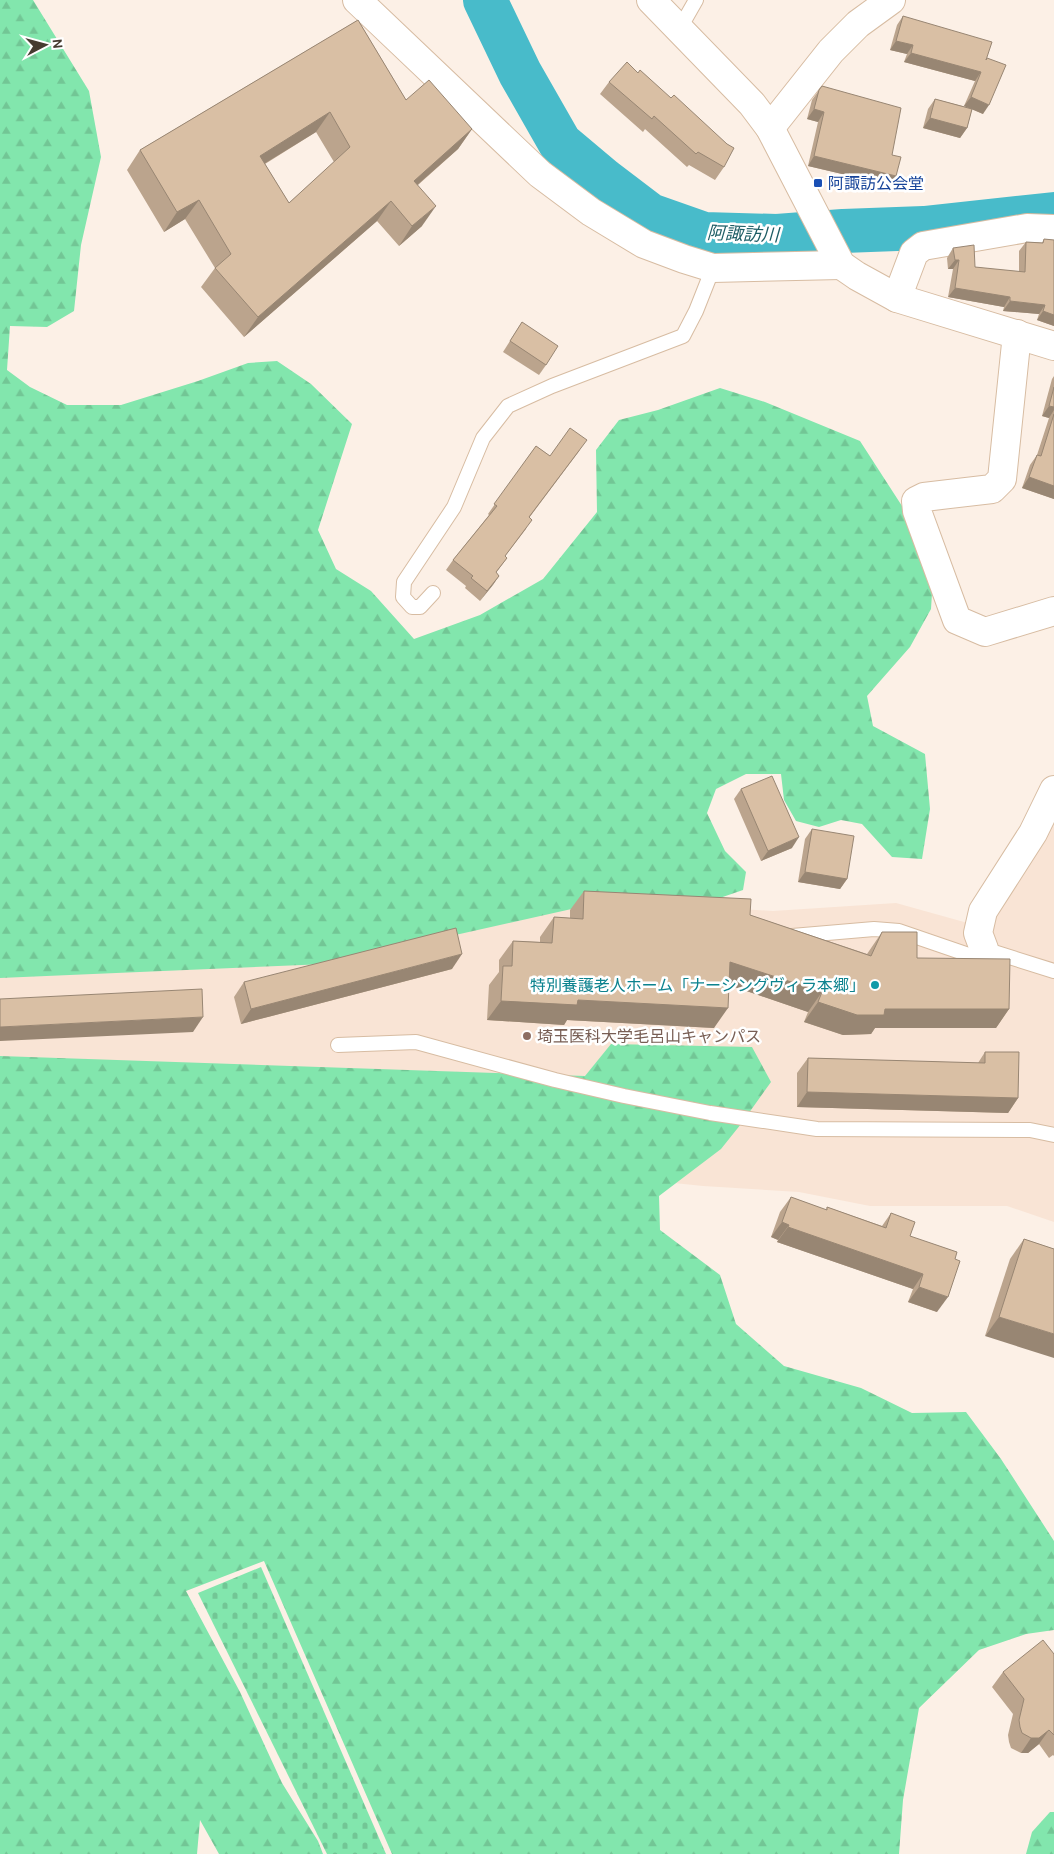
<svg xmlns="http://www.w3.org/2000/svg" width="1054" height="1854" font-family="Karla,'Noto Sans JP',sans-serif">
<style>
.education{fill:#f9e4d5}
.forest{fill:url(#forest-firs)}
.cemetery{fill:url(#cemetery-stones)}
.lines{fill:none;stroke-linecap:round;stroke-linejoin:round}
.river{stroke:#48bbca;stroke-width:44}
.service-casing{stroke:#d7bca2;stroke-width:16}
.minor-casing{stroke:#d7bca2;stroke-width:30}
.service{stroke:#fff;stroke-width:14}
.minor{stroke:#fff;stroke-width:28}
.wall{fill:#bba48d;fill-rule:evenodd}
.shaded-wall{fill:#988673}
.building{fill:#d9bfa4;stroke:#988673;fill-rule:evenodd}
.transit-dot{fill:#1a4fb4;stroke:#fff;stroke-width:2}
.culture-dot{fill:#0f9aa8;stroke:#fff;stroke-width:2}
.education-dot{fill:#8d6e63;stroke:#fff;stroke-width:2}
.labels{text-anchor:middle;dominant-baseline:central;stroke-width:5;stroke-linejoin:round;paint-order:stroke}
.transit-label{font-size:16px;fill:#164399;stroke:#fff;text-anchor:start}
.culture-label{font-size:16px;fill:#0d838f;stroke:#fff;text-anchor:end}
.education-label{font-size:16px;fill:#785e54;stroke:#fff;text-anchor:start}
.water-label{font-size:18px;font-style:italic;fill:#1e5d65;stroke:#fff}
</style>
<defs>
<pattern id="forest-firs" width="22" height="20" patternUnits="userSpaceOnUse" patternTransform="scale(1.25)"><rect width="22" height="20" fill="#82e6ad"/><path d="M5 1l3.5 6h-7zM16 11l3.5 6h-7z" fill="#72c695"/></pattern>
<pattern id="cemetery-stones" width="16" height="16" patternUnits="userSpaceOnUse" patternTransform="scale(1.25)"><rect width="16" height="16" fill="#82e6ad"/><path d="M2 7V4a2 2 0 0 1 4 0v3zM10 15v-3a2 2 0 0 1 4 0v3z" fill="#72c695"/></pattern>
</defs>
<rect width="100%" height="100%" fill="#fcf0e6"/>
<path class="education" d="M1054,811V1222L1007,1206H870L799,1192L703,1186L577,1173L0,1133V936L543,904L708,907L773,911L896,903L982,927Z"/>
<g class="forest">
<path d="M0,0H33L89,91L101,157L81,245L74,311L47,327L10,326L7,370L30,387L67,405H121L198,381L248,363L277,361L311,384L352,424L318,530L336,569L371,591L414,639L480,615L543,579L597,512L596,450L619,420L658,410L720,388L765,402L860,441L913,523L933,578L931,609L910,647L867,696L873,726L925,754L930,809L922,859L892,857L862,824L841,820L819,827L796,821L784,800L781,774H746L716,789L707,813L725,851L746,872L743,890L714,900L634,895L326,964L0,978Z"/>
<path d="M611,1044L752,1047L771,1082L741,1124L721,1149L659,1196L660,1230L720,1275L736,1324L784,1366L861,1388L912,1413L966,1412L1001,1459L1054,1541V1630L1026,1634L979,1650L919,1708L903,1800L899,1854H392L264,1561L186,1591L240,1692L282,1783L318,1841L323,1854H219L200,1820L197,1854H0V1056L585,1076Z"/>
<path d="M1050,1812H1054V1854H1026L1032,1832Z"/>
</g>
<path class="cemetery" d="M261,1567L386,1854H327L198,1593Z"/>
<g class="lines">
<path class="river" d="M485,0L520,73L560,143L604,180L650,215L704,234L777,236L843,231L924,228L1054,214"/>
<defs>
<g id="service">
<path d="M680,28L696,0"/>
<path d="M433,593L420,607H412L403,597L404,582L454,507L483,438L508,406L552,386L683,336L696,311L713,268"/>
<path d="M792,936L874,929L899,931L969,955L984,949L1054,971"/>
<path d="M338,1045L416,1042L555,1080L624,1096L710,1113L817,1129L1030,1130L1054,1135"/>
</g>
<g id="minor">
<path d="M357,0L540,174L591,212L644,244L684,259L713,268L841,265"/>
<path d="M651,0L752,104L770,128L841,265L857,276L897,298L1054,346"/>
<path d="M770,128L831,51L858,24L891,0"/>
<path d="M897,298L914,253L923,246L1027,228L1054,229"/>
<path d="M1017,334L1002,479L992,489L924,497L916,501L917,511L957,620L985,632L1054,611"/>
<path d="M984,949L978,933L983,911L1033,833L1054,790"/>
</g>
</defs>
<use href="#service" class="service-casing"/>
<use href="#minor" class="minor-casing"/>
<use href="#service" class="service"/>
<use href="#minor" class="minor"/>
</g>
<g class="wall">
<path d="M903,16L987,59L983,114L972,109L967,128L960,138L923,128L928,109L935,99L970,108L964,106L975,81L904,62L907,54L890,50L897,25Z"/>
<path d="M358,20L406,100L472,129L458,149L418,185L422,226L399,246L377,221L244,337L201,287L215,268L185,219L164,232L127,170L140,150ZM316,132L334,162L289,203L265,164Z"/>
<path d="M609,82L724,167L715,180L689,165L687,167L645,129L643,132L600,94Z"/>
<path d="M822,86L892,155L889,185L808,166L818,122L807,119L812,100Z"/>
<path d="M1044,239L1054,240V326L1037,320L1039,314L1003,311L1004,307L948,297L953,269H948L947,258L953,248L975,267L1019,272V251L1026,242L1042,243Z"/>
<path d="M522,322L546,365L539,375L503,352Z"/>
<path d="M1054,376V499L1022,488L1030,465L1037,455L1049,418L1042,416L1052,379Z"/>
<path d="M536,446L550,456L580,450L529,518L526,529L505,556L507,558L496,573L499,576L480,601L465,588L466,586L446,570L453,560L489,515L488,514Z"/>
<path d="M741,789L792,848L761,861L734,799Z"/>
<path d="M812,829L847,879L840,889L798,882L805,839Z"/>
<path d="M584,891L750,915L867,954L882,932L917,958L1009,1009L996,1028H875L871,1034L843,1035L804,1022L808,1012L729,985L714,1028L567,1020L564,1025L487,1020L489,985L499,972V960L513,941L540,942V937L554,917L570,918V910Z"/>
<path d="M452,969L241,1024L234,997L244,982Z"/>
<path d="M985,1052L1018,1098L1008,1113L797,1107V1073L808,1058L978,1063Z"/>
<path d="M791,1197L826,1210L827,1207L882,1226L891,1213L910,1236L937,1312L908,1302L913,1289L777,1242L778,1240L771,1237L780,1212Z"/>
<path d="M1024,1239L1054,1249L985,1336L1010,1259Z"/>
<path d="M1054,1654V1756L1053,1755L1049,1758L1039,1744L1028,1753H1021L1011,1748L1009,1742L1008,1735L1013,1714L992,1687L1003,1672Z"/>
</g>
<g class="shaded-wall">
<path d="M896,41L913,45L907,54L890,50Z"/>
<path d="M911,53L981,72L975,81L904,62Z"/>
<path d="M971,97L989,105L983,114L964,106Z"/>
<path d="M814,109L824,112L818,122L807,119Z"/>
<path d="M330,112L316,132L246,175L260,156Z"/>
<path d="M930,118L967,128L960,138L923,128Z"/>
<path d="M472,129L458,149L400,200L414,181Z"/>
<path d="M814,156L896,176L889,185L808,166Z"/>
<path d="M199,200L185,219L164,232L177,212Z"/>
<path d="M391,201L377,221L244,337L258,317Z"/>
<path d="M436,206L422,226L399,246L412,226Z"/>
<path d="M955,260H959L953,269H948Z"/>
<path d="M955,288L1010,297L1004,307L948,297Z"/>
<path d="M1010,301L1045,305L1039,314L1003,311Z"/>
<path d="M1043,311L1054,315V326L1037,320Z"/>
<path d="M1049,406L1054,407V410L1049,418L1042,416Z"/>
<path d="M1029,477L1054,486V499L1022,488Z"/>
<path d="M499,576L493,585L480,601L487,591Z"/>
<path d="M799,837L792,848L761,861L768,851Z"/>
<path d="M805,872L847,879L840,889L798,882Z"/>
<path d="M462,954L452,969L241,1024L251,1009Z"/>
<path d="M730,962L822,992L808,1012L717,981Z"/>
<path d="M578,1000L728,1008L714,1028L567,1020L564,1025L487,1020L501,1001Z"/>
<path d="M818,1002L885,1009H1009L996,1028H875L871,1034L843,1035L804,1022Z"/>
<path d="M203,1017L193,1032L0,1041V1027Z"/>
<path d="M807,1092L1018,1098L1008,1113L797,1107Z"/>
<path d="M782,1222L789,1225L778,1240L771,1237Z"/>
<path d="M788,1227L923,1274L913,1289L777,1242Z"/>
<path d="M919,1287L948,1297L937,1312L908,1302Z"/>
<path d="M999,1317L1054,1334V1358L985,1336Z"/>
<path d="M1049,1730L1039,1744L1028,1753H1021L1031,1738Z"/>
</g>
<g class="building">
<path d="M903,16L992,42L986,60L987,58L1006,65L989,105L971,97L981,72L911,53L913,45L896,41Z"/>
<path d="M358,20L406,100L429,80L472,129L414,181L436,206L412,226L391,201L258,317L215,268L231,254L199,200L177,212L140,150ZM330,112L350,147L289,203L260,156Z"/>
<path d="M627,62L638,73L640,70L671,98L674,95L727,144L734,148L724,167L698,152L696,154L654,116L652,119L609,82Z"/>
<path d="M822,86L901,108L892,155L901,157L896,176L814,156L824,112L814,109L819,90Z"/>
<path d="M935,99L972,109L967,128L930,118Z"/>
<path d="M1044,239L1054,240V315L1043,311L1045,305L1010,301V297L955,288L959,260H955L953,248L974,245L975,267L1025,272L1026,242L1043,243Z"/>
<path d="M522,322L558,346L546,365L510,341Z"/>
<path d="M1054,387V407L1049,406Z"/>
<path d="M1054,414V486L1029,477L1037,455L1041,456Z"/>
<path d="M570,428L587,440L529,517L532,520L505,556L507,558L496,572L499,576L487,591L471,578L473,576L453,560L497,506L494,504L536,446L550,456Z"/>
<path d="M772,776L799,837L768,851L741,789Z"/>
<path d="M812,829L854,836L847,879L805,872Z"/>
<path d="M584,891L751,899L750,915L871,956L882,932H917V958L1010,959L1009,1009H885L884,1015H857L818,1002L822,992L730,962L728,1008L578,1000L577,1005L501,1001L503,966H512L513,941L552,943L554,917L583,919Z"/>
<path d="M456,928L462,954L251,1009L244,982Z"/>
<path d="M202,989L203,1017L0,1027V999Z"/>
<path d="M985,1052H1019L1018,1098L807,1092L808,1058L985,1063Z"/>
<path d="M791,1197L827,1210V1207L886,1228L891,1213L915,1222L910,1236L957,1252L955,1259L960,1261L948,1297L919,1287L923,1274L788,1227L789,1225L782,1222Z"/>
<path d="M1024,1239L1054,1249V1334L999,1317Z"/>
<path d="M1043,1640L1054,1654V1735L1049,1730L1039,1738H1031L1022,1733L1020,1727L1019,1720L1024,1699L1003,1672Z"/>
</g>
<rect class="transit-dot" x="813" y="178" width="10" height="10" rx="2.5"/>
<circle class="culture-dot" cx="875" cy="985" r="5"/>
<circle class="education-dot" cx="527" cy="1036" r="5"/>
<g class="labels">
<g class="transit-label">
<text x="828" y="183">阿諏訪公会堂</text>
</g>
<g class="culture-label">
<text x="865" y="985">特別養護老人ホーム「ナーシングヴィラ本郷」</text>
</g>
<g class="education-label">
<text x="537" y="1036">埼玉医科大学毛呂山キャンパス</text>
</g>
<g class="water-label">
<text transform="translate(743 234) rotate(2)">阿諏訪川</text>
</g>
</g>
<g transform="translate(45 45) rotate(84)" stroke="#ffffff" stroke-width="4" paint-order="stroke">
<path d="M0-4L9 19L0 12L-9 19Z" fill="#463b30"/>
<text y="-8" font-size="14" font-weight="bold" text-anchor="middle" fill="#463b30">N</text>
</g>
</svg>
